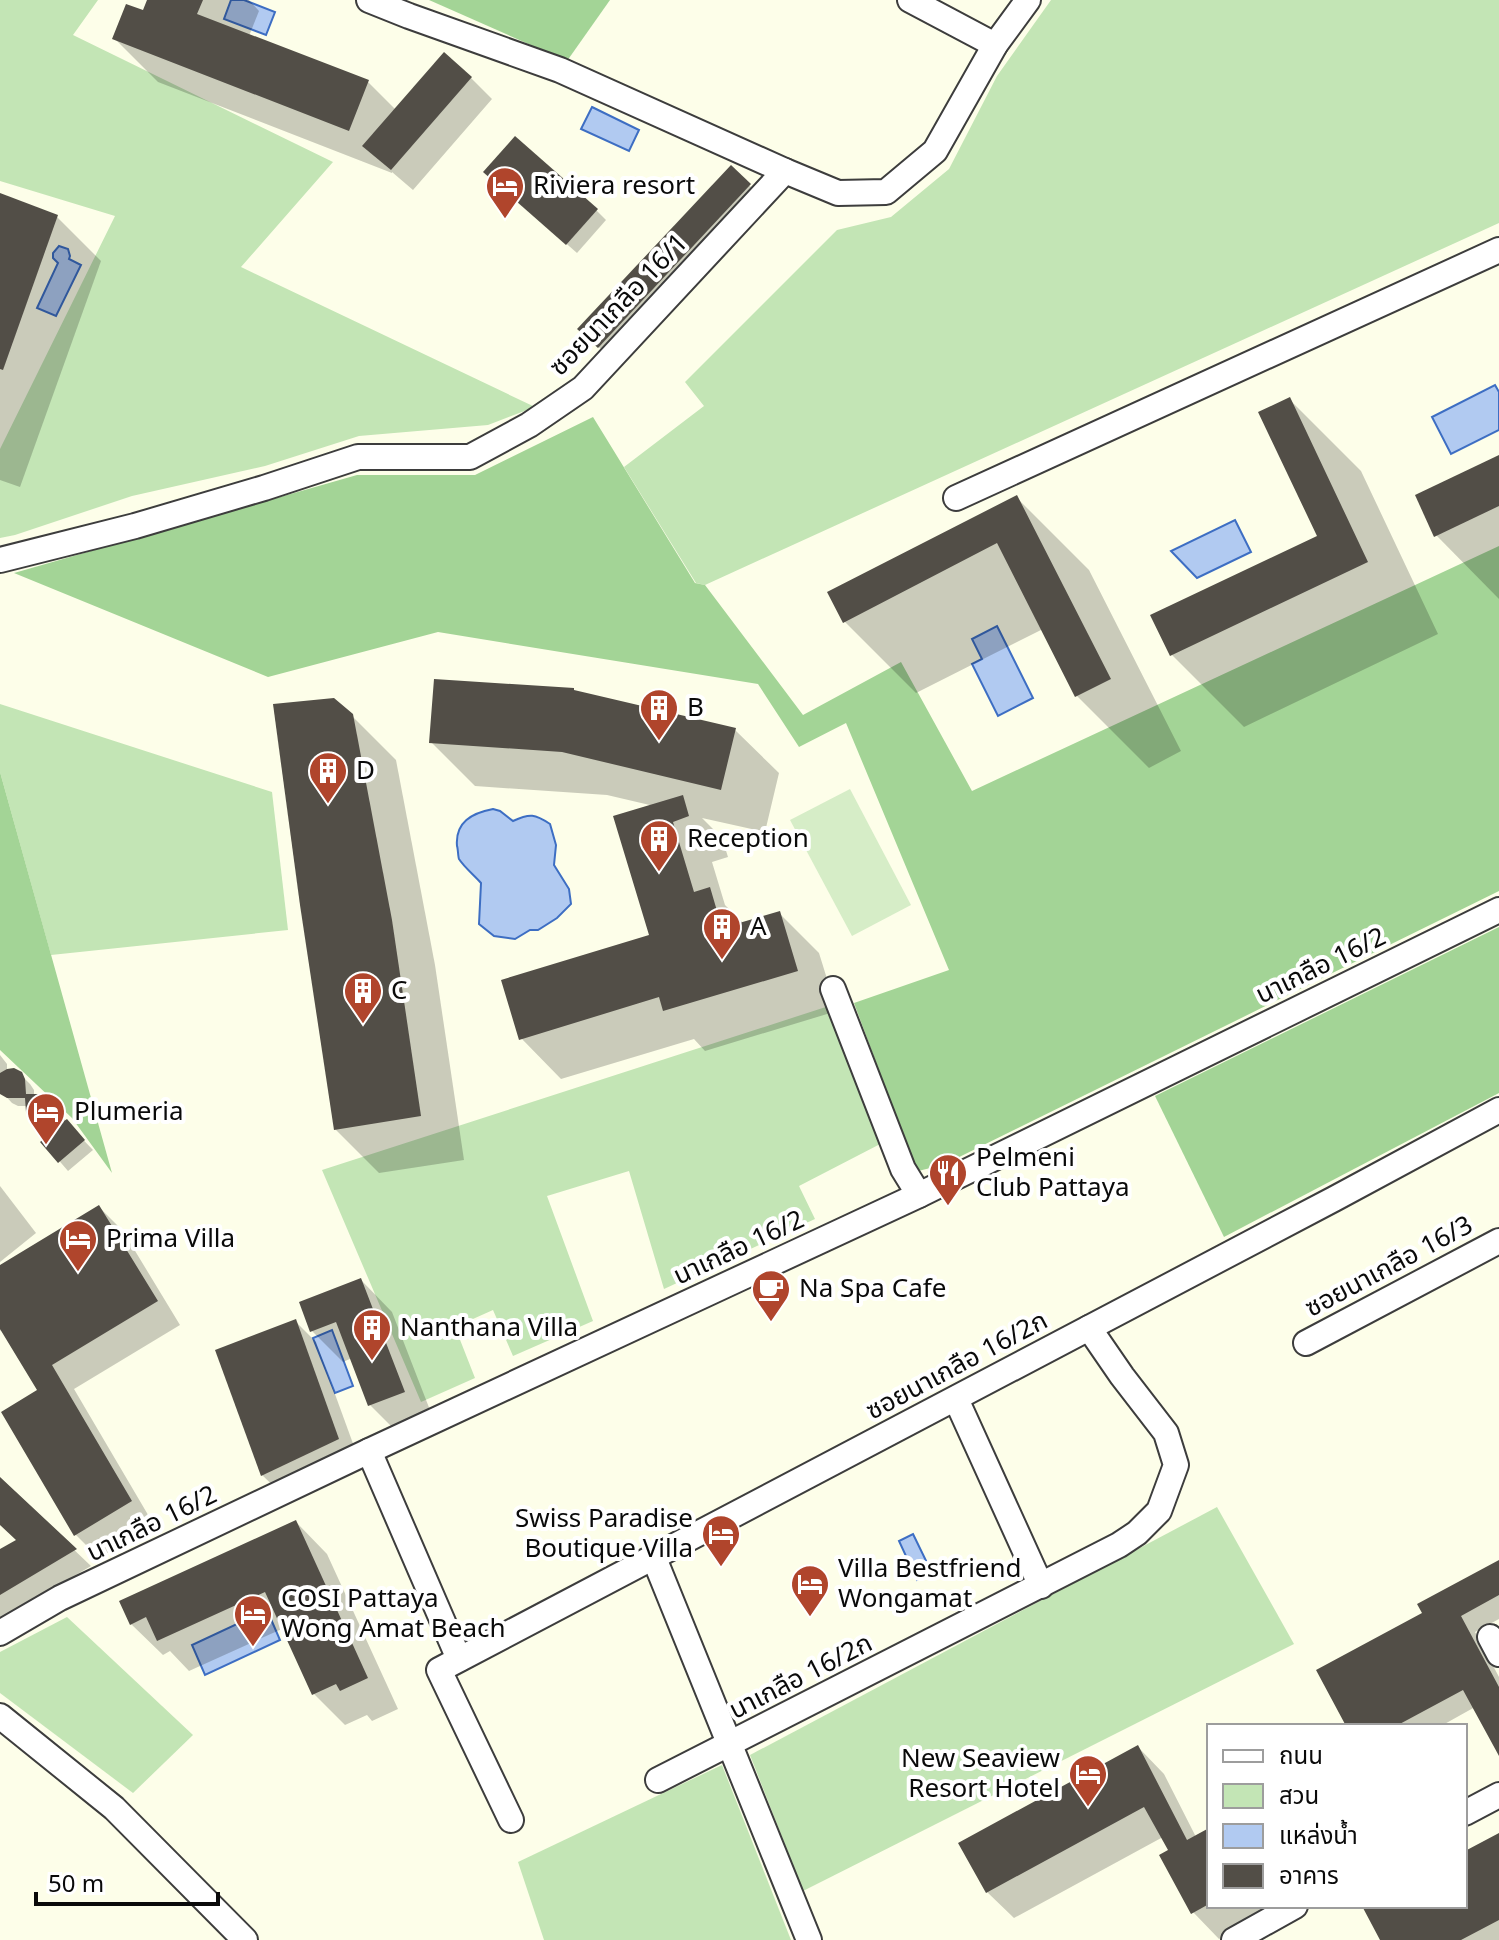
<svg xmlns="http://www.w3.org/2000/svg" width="1499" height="1940" font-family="Georgia,'Noto Sans Thai',serif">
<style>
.green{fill:#c3e5b5}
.forest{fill:#a3d496}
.pitch{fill:#d6edc7}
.water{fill:#b1caf1;stroke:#3d6ec3;stroke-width:2}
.shadow{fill:#0003}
.building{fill:#524e47}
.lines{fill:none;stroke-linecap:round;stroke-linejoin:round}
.street-casing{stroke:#3d3d3d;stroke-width:28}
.street{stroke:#fff;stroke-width:24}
.labels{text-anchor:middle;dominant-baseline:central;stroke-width:8;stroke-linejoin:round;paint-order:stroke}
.poi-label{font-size:26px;fill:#0a0a0a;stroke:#fff;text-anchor:start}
.street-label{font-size:26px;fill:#0a0a0a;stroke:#fff}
</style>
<rect width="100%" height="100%" fill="#fdfee9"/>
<g class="green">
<path d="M0,0H98L73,35L333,162L241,267L535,407L488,425L359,436L265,466L132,496L15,535L0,538V449L115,216L0,181Z"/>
<path d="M1051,0H1499V223L705,585L696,583L624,467L704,406L685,382L837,230L891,217L949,169L997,76Z"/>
<path d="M0,704L272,792L288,930L51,955L0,772Z"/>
<path d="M832,1005L886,1141L799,1186L815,1219L664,1289L629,1171L547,1196L593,1321L513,1356L493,1310L455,1327L475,1378L421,1402L322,1170Z"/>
<path d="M1217,1507L1294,1644L803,1891L750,1755Z"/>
<path d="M67,1617L193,1735L133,1793L0,1693V1652Z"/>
<path d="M722,1765L791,1940H544L518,1862Z"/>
</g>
<g class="forest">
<path d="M429,0H610L567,61Z"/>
<path d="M593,417L695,583L705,585L803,715L901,662L972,791L1499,546V891L943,1165L918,1171L913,1162L854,1003L949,970L846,723L799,747L758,684L438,632L268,677L14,573L357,475H475Z"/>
<path d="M0,772L112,1173L72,1118L0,1050Z"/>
<path d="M1499,927V1093L1224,1237L1155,1096Z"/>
</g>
<path class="pitch" d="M850,789L911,905L852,936L790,820Z"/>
<g class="water">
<path d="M231,0H244L275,12L266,35L224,19Z"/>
<path d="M592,107L639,130L629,151L581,129Z"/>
<path d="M59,246L68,249L70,256L69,259L81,265L56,316L37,308L58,263L53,258V253Z"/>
<path d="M1495,385L1499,392V430L1451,454L1432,417Z"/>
<path d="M1235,520L1251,552L1197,578L1171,551Z"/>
<path d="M997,626L1033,698L998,716L972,664L982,659L972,639Z"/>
<path d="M493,809L500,811L513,821C530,813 535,814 550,824L556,845L554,865L569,889L571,904L557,918L538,930H530L515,939L494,936L479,924L481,883C475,876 464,867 459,859C458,857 458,848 457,846C455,822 472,813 493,809Z"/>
<path d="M332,1330L353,1386L335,1393L313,1338Z"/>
<path d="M913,1534L932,1573L917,1580L899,1541Z"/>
<path d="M267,1610L280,1640L205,1675L192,1645Z"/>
</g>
<g class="shadow">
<path d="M149,0H249L259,11L249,36L368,82L396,110L471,78L492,99L413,190L392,172V173L158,82L114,38L144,13Z"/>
<path d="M731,168L754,190L603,351L580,329Z"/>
<path d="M496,182L596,210L606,220L577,253Z"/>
<path d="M0,195L57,217L101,261L20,487L0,480Z"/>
<path d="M1289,399L1361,471L1438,634L1244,727L1172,655L1319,537Z"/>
<path d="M1499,458V599L1436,535Z"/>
<path d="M1017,498L1089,570L1181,751L1149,768L1077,696L1043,629L916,693L844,621Z"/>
<path d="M351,715L396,760L435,965L464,1160L379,1173L335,1129Z"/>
<path d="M735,730L779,773L765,832L702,818L722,838L728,857L712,862L725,905L744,924L779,913L819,953L837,1011L705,1051L694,1039L561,1079L521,1038L651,936L654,806L607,795L475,786L431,742Z"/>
<path d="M0,1055L7,1064V1071L20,1074L30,1084L34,1090V1096L49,1099L59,1109L66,1122L93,1150L68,1171L43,1142L53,1134L41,1128L31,1118L27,1106H18L12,1103L0,1090Z"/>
<path d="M0,1186L36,1233L0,1262Z"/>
<path d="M99,1207L123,1231L180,1325L74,1389L154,1525L99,1558L76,1535L39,1391L2,1329L0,1331V1268Z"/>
<path d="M361,1280L392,1312L435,1423L401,1436L370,1405L352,1358L343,1362L312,1331Z"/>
<path d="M295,1321L316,1342L359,1460L284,1496L262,1475Z"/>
<path d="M0,1479L91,1566L0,1620V1552L18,1541L0,1523Z"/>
<path d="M296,1522L327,1554L398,1709L372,1721L367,1715L345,1725L314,1694L284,1628L189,1671L170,1651L163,1655L131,1624Z"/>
<path d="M1499,1562V1619L1475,1632L1499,1677V1752L1475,1707L1441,1726H1348L1425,1614Z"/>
<path d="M1138,1747L1164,1774L1196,1837L1209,1830V1906H1279L1219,1939L1193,1912L1170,1851L1163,1837L1014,1918L987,1892Z"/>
<path d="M1499,1835V1940H1382L1366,1906H1465V1853Z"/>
</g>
<g class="building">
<path d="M147,0H203L197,14L369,80L349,131L112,39L126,4L143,10Z"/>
<path d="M444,52L472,77L391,170L362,146Z"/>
<path d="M515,136L598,209L566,245L483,172Z"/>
<path d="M731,165L751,184L598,348L577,329Z"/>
<path d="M0,193L58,215L3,370L0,369Z"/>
<path d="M1290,397L1368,562L1170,656L1150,615L1317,536L1258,412Z"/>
<path d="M1499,455V506L1434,537L1415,495Z"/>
<path d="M1017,495L1111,679L1075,697L997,543L843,623L827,592Z"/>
<path d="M434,679L574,688V690L736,728L721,790L562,752L429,743Z"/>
<path d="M334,698L353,714L392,920L421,1116L334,1130L300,905L273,704Z"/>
<path d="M683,795L689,816L673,822L694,892L710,887L722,928L780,911L798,971L663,1011L659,997L519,1040L501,980L649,935L613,816Z"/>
<path d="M14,1068L22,1072L25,1079L26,1094H43L50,1097L64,1121L67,1119L85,1140L58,1163L40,1142L53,1131L29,1119L26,1112L25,1098H7L0,1094V1073L7,1069Z"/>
<path d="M99,1205L158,1301L52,1365L132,1501L74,1536L1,1412L37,1390L0,1329V1265Z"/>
<path d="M361,1278L405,1392L368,1406L336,1322L310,1332L299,1302Z"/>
<path d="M296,1319L339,1439L261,1476L215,1350Z"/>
<path d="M0,1477L77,1549L0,1595V1549L16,1540L0,1525Z"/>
<path d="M296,1520L368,1678L340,1691L336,1684L312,1695L265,1592L157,1641L146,1617L130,1625L119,1601Z"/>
<path d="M1499,1560V1595L1461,1616L1499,1687V1756L1463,1690L1396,1726H1346L1316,1670L1422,1613L1417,1604Z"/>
<path d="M1138,1745L1187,1840L1209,1828V1904L1191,1914L1159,1855L1168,1850L1144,1807L986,1893L958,1843Z"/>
<path d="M1499,1833V1920L1461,1940H1380L1362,1906H1465V1851Z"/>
</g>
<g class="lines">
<defs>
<g id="street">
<path d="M369,0L409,16L560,70L785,171"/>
<path d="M910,0L995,45"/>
<path d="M956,498L1499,250"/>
<path d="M0,560L135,526L264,488L358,457H470L529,425L583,388L785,171L838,193L886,192L935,151L995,45L1028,0"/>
<path d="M833,989L903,1169L919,1195"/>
<path d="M1306,1343L1499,1241"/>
<path d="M956,1399L1041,1586"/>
<path d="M369,1451L459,1659"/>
<path d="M654,1558L809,1940"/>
<path d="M0,1633L60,1598L369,1451L919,1195L1499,910"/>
<path d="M1490,1637L1499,1654"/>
<path d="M0,1716L114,1808L245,1940"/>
<path d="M658,1780L1119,1545L1137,1533L1159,1511L1176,1465L1166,1433L1122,1376L1089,1328"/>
<path d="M1465,1813L1499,1795"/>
<path d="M511,1820L439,1670L1334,1199L1499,1110"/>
<path d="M1234,1940L1295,1906"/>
</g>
</defs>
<use href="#street" class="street-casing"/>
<use href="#street" class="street"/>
</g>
<defs>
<symbol id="hotel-pin" viewBox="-11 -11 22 30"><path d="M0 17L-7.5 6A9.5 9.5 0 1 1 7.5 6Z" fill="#b0452c" stroke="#fff"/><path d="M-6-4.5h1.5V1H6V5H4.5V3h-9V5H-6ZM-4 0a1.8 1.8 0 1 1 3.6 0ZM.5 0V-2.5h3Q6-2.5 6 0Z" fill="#fff"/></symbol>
<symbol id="building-pin" viewBox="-11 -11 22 30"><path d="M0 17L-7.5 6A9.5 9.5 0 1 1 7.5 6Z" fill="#b0452c" stroke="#fff"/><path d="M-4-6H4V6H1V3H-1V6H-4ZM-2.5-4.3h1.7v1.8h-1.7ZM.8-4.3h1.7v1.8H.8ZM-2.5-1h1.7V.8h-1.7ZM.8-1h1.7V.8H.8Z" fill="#fff"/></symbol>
<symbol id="restaurant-pin" viewBox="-11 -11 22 30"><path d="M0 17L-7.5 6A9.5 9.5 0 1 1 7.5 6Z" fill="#b0452c" stroke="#fff"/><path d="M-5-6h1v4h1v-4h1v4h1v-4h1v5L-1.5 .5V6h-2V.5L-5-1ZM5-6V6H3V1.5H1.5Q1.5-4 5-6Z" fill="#fff"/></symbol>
<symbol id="cafe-pin" viewBox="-11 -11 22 30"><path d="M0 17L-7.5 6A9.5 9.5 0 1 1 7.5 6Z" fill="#b0452c" stroke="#fff"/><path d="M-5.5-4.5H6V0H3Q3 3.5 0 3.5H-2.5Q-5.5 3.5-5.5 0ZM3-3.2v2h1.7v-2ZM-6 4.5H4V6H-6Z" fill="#fff"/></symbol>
</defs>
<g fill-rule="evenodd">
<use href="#hotel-pin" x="483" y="164" width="44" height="60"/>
<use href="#building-pin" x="637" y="686" width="44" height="60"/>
<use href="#building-pin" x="306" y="749" width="44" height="60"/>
<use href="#building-pin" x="637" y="817" width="44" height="60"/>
<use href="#building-pin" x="700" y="905" width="44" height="60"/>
<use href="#building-pin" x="341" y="969" width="44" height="60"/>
<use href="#hotel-pin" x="24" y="1090" width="44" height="60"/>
<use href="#restaurant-pin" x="926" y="1151" width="44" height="60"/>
<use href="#hotel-pin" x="56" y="1217" width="44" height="60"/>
<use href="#cafe-pin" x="749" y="1267" width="44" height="60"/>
<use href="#building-pin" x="350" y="1306" width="44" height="60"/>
<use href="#hotel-pin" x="699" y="1512" width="44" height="60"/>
<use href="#hotel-pin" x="788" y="1562" width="44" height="60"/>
<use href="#hotel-pin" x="231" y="1592" width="44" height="60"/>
<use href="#hotel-pin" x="1066" y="1752" width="44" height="60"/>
</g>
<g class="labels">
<g class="poi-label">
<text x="533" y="186">Riviera resort</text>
<text x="687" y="708">B</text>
<text x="356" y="771">D</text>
<text x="687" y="839">Reception</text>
<text x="750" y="927">A</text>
<text x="391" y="991">C</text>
<text x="74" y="1112">Plumeria</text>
<text x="976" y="1158">Pelmeni<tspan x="976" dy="30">Club Pattaya</tspan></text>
<text x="106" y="1239">Prima Villa</text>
<text x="799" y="1289">Na Spa Cafe</text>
<text x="400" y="1328">Nanthana Villa</text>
<text x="693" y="1519" text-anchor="end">Swiss Paradise<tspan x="693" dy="30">Boutique Villa</tspan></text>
<text x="838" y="1569">Villa Bestfriend<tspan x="838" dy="30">Wongamat</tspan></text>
<text x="281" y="1599">COSI Pattaya<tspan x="281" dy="30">Wong Amat Beach</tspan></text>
<text x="1060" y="1759" text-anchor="end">New Seaview<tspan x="1060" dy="30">Resort Hotel</tspan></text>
</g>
<g class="street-label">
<text transform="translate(619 305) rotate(-46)">ซอยนาเกลือ 16/1</text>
<text transform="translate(1321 966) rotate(-26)">นาเกลือ 16/2</text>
<text transform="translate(739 1248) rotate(-25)">นาเกลือ 16/2</text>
<text transform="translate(1389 1267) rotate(-28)">ซอยนาเกลือ 16/3</text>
<text transform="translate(957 1366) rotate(-28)">ซอยนาเกลือ 16/2ก</text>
<text transform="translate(152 1524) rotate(-26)">นาเกลือ 16/2</text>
<text transform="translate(801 1677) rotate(-27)">นาเกลือ 16/2ก</text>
</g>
</g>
<rect x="1207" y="1724" width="260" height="184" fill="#ffffff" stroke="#9d9d9d" stroke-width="2"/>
<rect x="1223" y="1750" width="40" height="12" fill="#ffffff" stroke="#9d9d9d" stroke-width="2"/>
<text x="1279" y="1764" font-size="24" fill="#0a0a0a">ถนน</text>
<rect x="1223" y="1784" width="40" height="24" fill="#c3e5b5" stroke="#9d9d9d" stroke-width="2"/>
<text x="1279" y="1804" font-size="24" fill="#0a0a0a">สวน</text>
<rect x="1223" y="1824" width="40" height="24" fill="#b1caf1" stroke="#9d9d9d" stroke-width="2"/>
<text x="1279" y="1844" font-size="24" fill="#0a0a0a">แหล่งน้ำ</text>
<rect x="1223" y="1864" width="40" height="24" fill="#524e47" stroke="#9d9d9d" stroke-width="2"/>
<text x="1279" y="1884" font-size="24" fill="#0a0a0a">อาคาร</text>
<path d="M36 1892v12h182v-12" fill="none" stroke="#0a0a0a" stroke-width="4"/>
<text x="48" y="1892" font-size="24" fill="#0a0a0a" stroke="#ffffff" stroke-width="6" paint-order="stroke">50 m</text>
</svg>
